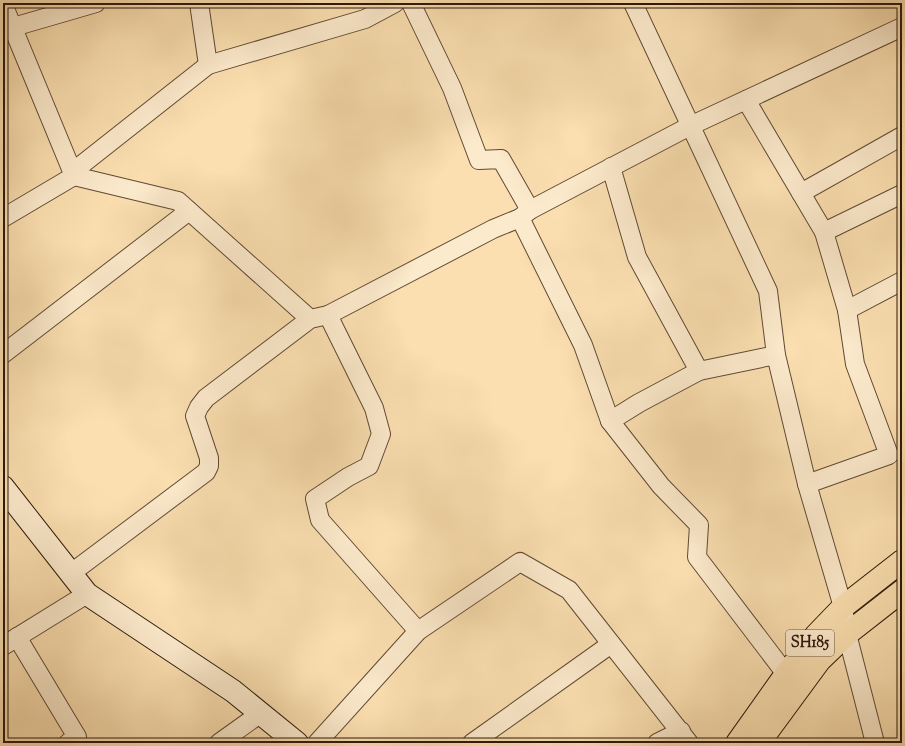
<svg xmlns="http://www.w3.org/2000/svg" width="905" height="746" font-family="'Sorts Mill Goudy',serif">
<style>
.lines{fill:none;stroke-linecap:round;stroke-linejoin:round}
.street-casing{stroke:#604a34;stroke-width:20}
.secondary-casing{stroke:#2d180b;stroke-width:24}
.primary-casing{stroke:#2d180b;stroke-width:24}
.street{stroke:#fceacc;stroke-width:18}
.secondary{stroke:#fceacc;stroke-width:22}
.primary{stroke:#fbdfb0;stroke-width:22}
.labels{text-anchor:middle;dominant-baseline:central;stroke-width:3.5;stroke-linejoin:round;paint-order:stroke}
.shield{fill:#fceacc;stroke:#6b5745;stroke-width:1}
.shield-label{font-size:15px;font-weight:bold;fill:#2d180b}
</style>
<rect width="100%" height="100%" fill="#fbdfb0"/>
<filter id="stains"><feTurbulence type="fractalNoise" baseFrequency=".005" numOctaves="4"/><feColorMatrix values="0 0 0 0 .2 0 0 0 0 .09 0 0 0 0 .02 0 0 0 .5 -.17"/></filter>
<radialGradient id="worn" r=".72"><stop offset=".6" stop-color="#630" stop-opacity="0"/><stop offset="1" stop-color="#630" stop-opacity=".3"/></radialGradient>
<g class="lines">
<defs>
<g id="street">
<path d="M199,3L208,65"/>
<path d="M411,3L452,88L479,160L501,159L530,210"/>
<path d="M633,3L768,291L776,355L807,484L843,607L847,634L875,743"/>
<path d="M3,4L74,176L178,201L310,319"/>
<path d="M3,30L96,3"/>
<path d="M746,100L824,232"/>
<path d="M611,167L637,257L699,371"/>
<path d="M801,193L902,136"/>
<path d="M3,218L74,176L80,166L208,65L365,19L395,3"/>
<path d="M520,218L583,345L610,421L661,486L699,525L697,557L786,674"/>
<path d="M847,310L902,281"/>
<path d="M328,315L374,408L381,434L369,466L348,477L315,499L320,520L418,631"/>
<path d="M3,354L189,211"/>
<path d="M610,421L639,403L699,371L776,355"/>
<path d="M807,484L889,455L855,364L847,310L824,232L902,194"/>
<path d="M70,574L206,472L209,466V458L195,416L199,407L206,398L310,319L328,315L493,229L520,218L530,210L690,126L902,27"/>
<path d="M17,637L77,737L68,743"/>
<path d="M3,646L87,594"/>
<path d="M219,743L261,713"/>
<path d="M317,743L418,631L520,562L569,590L689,743"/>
<path d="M472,743L611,644"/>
<path d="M657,743L681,731"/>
</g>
<path id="secondary" d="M3,487L87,594L233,691L297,743"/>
<g id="primary">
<path d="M737,743L786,674L816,635L843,607L902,561"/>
<path d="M759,743L820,660L847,634L902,591"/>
</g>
</defs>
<use href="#street" class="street-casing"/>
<use href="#secondary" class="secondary-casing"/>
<use href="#primary" class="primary-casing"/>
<use href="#street" class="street"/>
<use href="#secondary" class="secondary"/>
<use href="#primary" class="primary"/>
</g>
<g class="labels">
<rect class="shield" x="786" y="630" width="48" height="26" rx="3"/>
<g class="shield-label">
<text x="810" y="643">SH185</text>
</g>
</g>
<rect width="905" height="746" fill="none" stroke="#fbdfb0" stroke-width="16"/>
<rect x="4" y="4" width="897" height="738" fill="none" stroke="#2d180b" stroke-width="2"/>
<rect x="8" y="8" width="889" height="730" fill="none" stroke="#2d180b"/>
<rect width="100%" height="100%" filter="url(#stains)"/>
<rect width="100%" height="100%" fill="url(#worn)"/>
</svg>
